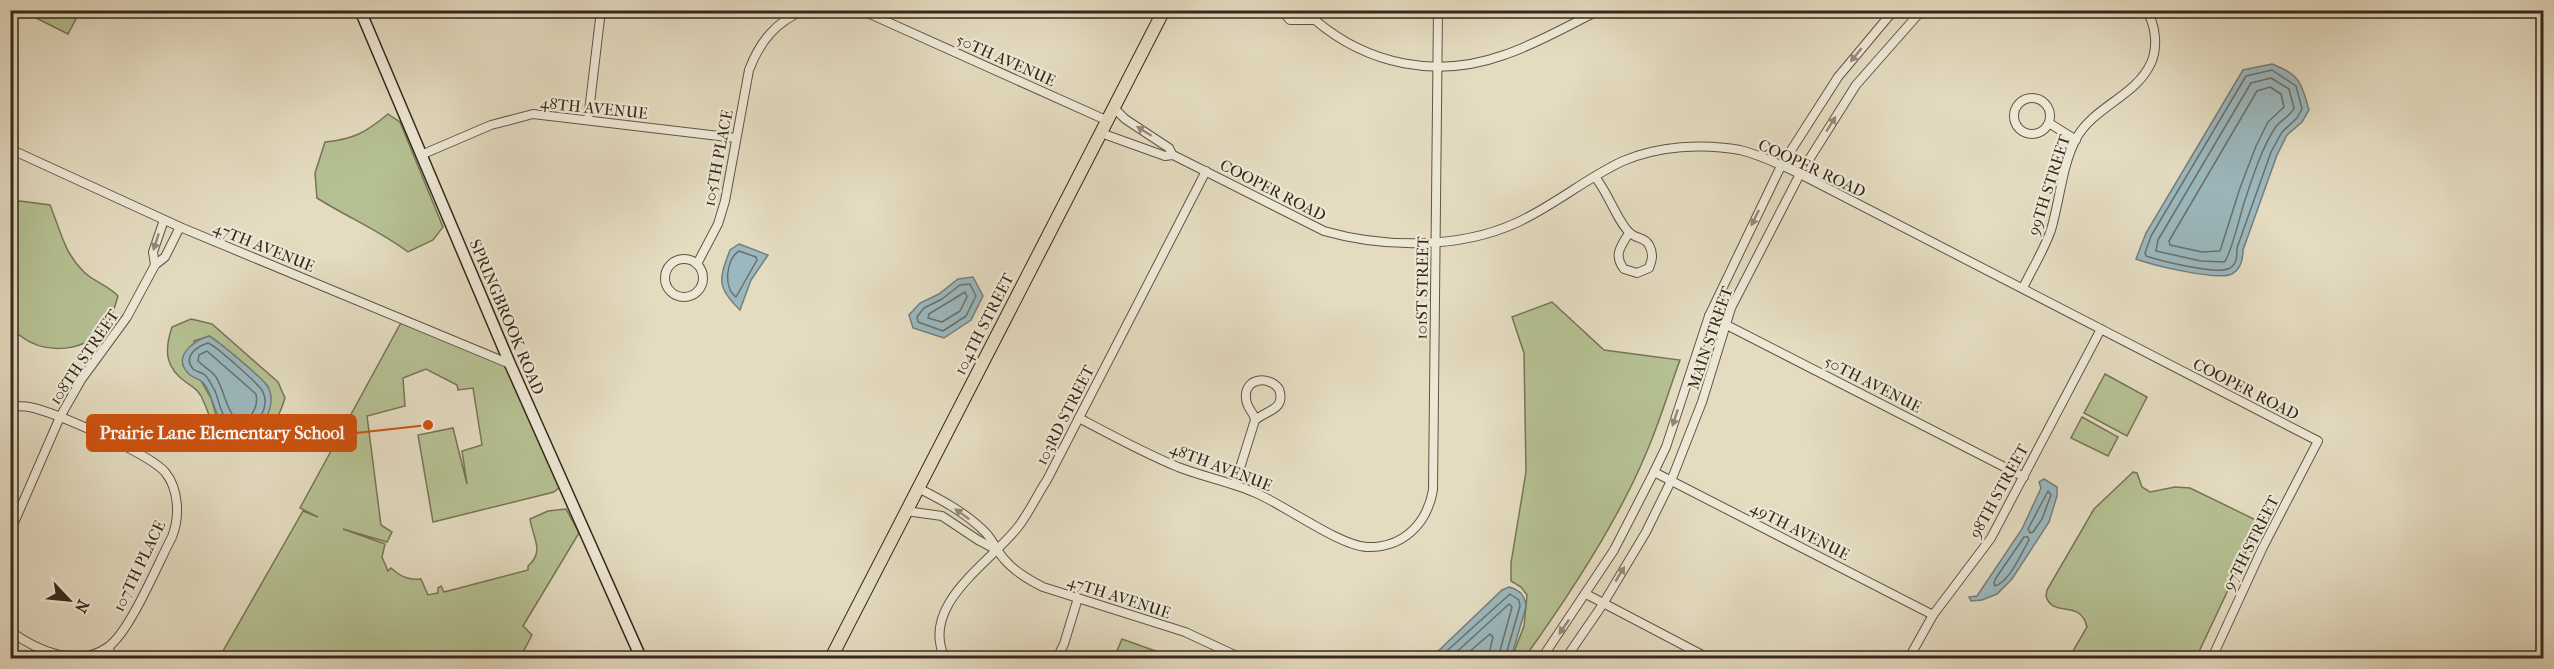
<svg xmlns="http://www.w3.org/2000/svg" width="2554" height="669" font-family="'IM FELL French Canon',serif">
<style>
.green{fill:#b5c092;stroke:#767456;stroke-width:1.5;fill-rule:evenodd}
.water{fill:#9bb8be;stroke:#737e7c;stroke-width:1.5}
.lines{fill:none;stroke-linecap:round;stroke-linejoin:round}
.shore{stroke:#69706c;stroke-width:1.5}
.street-casing{stroke:#625444;stroke-width:10}
.secondary-casing{stroke:#37271a;stroke-width:13}
.primary-casing{stroke:#37271a;stroke-width:14}
.street{stroke:#ede8d6;stroke-width:8}
.secondary{stroke:#ede8d6;stroke-width:10}
.primary{stroke:#e4dbc0;stroke-width:12}
.oneway{fill:#928878}
.labels{text-anchor:middle;dominant-baseline:central;stroke-width:4.5;stroke-linejoin:round;paint-order:stroke}
.street-label{font-size:16px;fill:#37271a;stroke:#ede8d6}
.leader{fill:none;stroke:#cd520e;stroke-width:2}
.callout-dot{fill:#cd520e;stroke:#ede8d6;stroke-width:2}
.callout{fill:#cd520e;stroke:#cd520e;stroke-width:2}
.callout-label{font-size:18px;text-anchor:middle;font-weight:bold;fill:#fff}
</style>
<rect width="100%" height="100%" fill="#e4dbc0"/>
<filter id="stains"><feTurbulence type="fractalNoise" baseFrequency=".00333" numOctaves="4"/><feColorMatrix values="0 0 0 0 .2 0 0 0 0 .09 0 0 0 0 .02 0 0 0 .5 -.17"/></filter>
<radialGradient id="worn" r=".72"><stop offset=".6" stop-color="#630" stop-opacity="0"/><stop offset="1" stop-color="#630" stop-opacity=".3"/></radialGradient>
<g class="green">
<path d="M22,11H80L68,34Z"/>
<path d="M388,114L400,122L443,227L433,240L408,252C380,231 347,217 317,198L315,173L325,142C354,139 365,133 388,114Z"/>
<path d="M20,201L50,205C60,229 64,253 84,272C94,282 108,285 118,296C115,305 113,316 108,323C87,353 46,356 19,335L14,336L10,328V204Z"/>
<path d="M1552,302L1604,350L1680,360C1669,390 1660,421 1647,451C1619,520 1568,597 1525,657L1514,652L1524,626L1527,595L1521,587L1511,581V563L1526,472L1524,353L1512,317Z"/>
<path d="M191,319L212,324L278,382L285,398C276,429 263,439 232,446C210,429 212,418 201,396C197,389 193,387 187,383C165,368 164,351 172,327ZM209,336L268,386L216,415L211,398L200,379L194,341Z"/>
<path d="M403,319L510,364L560,487L554,492L433,522L418,435L453,428L467,484L462,451L482,445L473,388L458,390L457,385L426,369L403,378L405,406L367,416L381,525L392,532L387,542L343,529L385,544L382,557L388,571L391,568C401,577 408,580 421,579L428,595L438,593V588L441,586L444,592L528,570V566C545,551 533,539 530,519L548,511L566,509L579,533L523,626L532,635L520,658H219L303,511L318,517L300,508Z"/>
<path d="M2105,374L2147,397L2127,436L2084,413Z"/>
<path d="M2082,417L2118,437L2108,456L2071,438Z"/>
<path d="M2133,472L2137,473L2142,487L2150,492L2175,487L2190,488L2260,522L2196,658H2069L2087,627C2080,598 2053,619 2046,596L2047,590L2094,509Z"/>
<path d="M1122,639L1175,658H1114Z"/>
</g>
<g class="water">
<path d="M2272,64C2299,74 2302,83 2309,110L2302,122L2287,135L2277,155L2243,250C2243,259 2241,269 2232,274C2217,281 2152,265 2136,259L2146,233L2243,70Z"/>
<path d="M739,244L768,255L751,280L740,310C716,287 719,279 730,250Z"/>
<path d="M973,277L983,296L971,320L944,338L913,328L909,315L920,303L939,294L958,279Z"/>
<path d="M209,336C218,341 264,379 268,387C276,401 267,424 254,431C249,434 242,434 236,432C214,425 216,402 205,385C201,379 196,379 190,375C170,357 194,341 209,336Z"/>
<path d="M2044,479L2057,487V496L2049,522L2012,579L1997,594L1982,600L1971,601L1969,597L1977,596L2022,529L2041,488L2039,482Z"/>
<path d="M1509,587C1520,590 1525,595 1526,607L1511,658H1431L1502,590Z"/>
</g>
<g class="lines">
<g class="shore">
<path d="M2272,70L2296,86L2302,109L2297,118L2282,132L2271,152L2237,248C2237,256 2237,266 2228,269C2214,274 2161,261 2146,256L2145,253L2151,236L2246,76Z"/>
<path d="M2271,78L2289,89L2294,108C2290,117 2280,120 2275,128C2261,149 2251,182 2243,206C2240,217 2230,257 2224,262L2201,261L2156,251L2158,240L2251,83Z"/>
<path d="M2270,87L2281,94L2284,107L2268,122L2256,146L2240,188L2220,251L2202,252L2170,245L2169,241L2257,91Z"/>
<path d="M739,251L756,257L757,260L736,297C723,288 726,259 739,251Z"/>
<path d="M970,284L976,296L966,316L943,331L918,322L917,317L924,308L942,299L960,285Z"/>
<path d="M965,292L967,297L960,311L942,322L928,318L929,314Z"/>
<path d="M208,343C216,346 260,385 263,392C271,410 254,432 235,425C221,421 220,403 215,391C212,386 209,379 205,375C202,372 196,372 193,369C182,356 198,346 208,343Z"/>
<path d="M207,351L256,394C258,404 255,412 247,419L234,417C225,405 224,390 216,377C211,370 204,367 198,361L199,355Z"/>
<path d="M2048,491L2051,495L2042,519L2033,532L2030,533L2028,529Z"/>
<path d="M2024,537H2028L2029,540C2021,554 2010,581 1995,586L1994,583L1996,578Z"/>
<path d="M1439,658L1510,594L1519,600L1520,606L1505,658"/>
<path d="M1450,658L1509,604L1512,607L1498,658"/>
<path d="M1462,658L1490,634L1493,637L1488,658"/>
</g>
<defs>
<g id="street">
<path d="M861,10L1108,121"/>
<path d="M1281,10L1290,20H1315V10"/>
<path d="M1315,20C1368,65 1437,79 1504,55C1537,44 1569,25 1600,10"/>
<circle cx="2032" cy="116" r="18"/>
<path d="M1114,108L1125,119L1169,148L1172,154"/>
<path d="M588,120L601,10"/>
<path d="M2049,123L2076,140"/>
<path d="M1101,133L1165,156L1173,155L1324,231C1383,248 1459,249 1516,223C1554,206 1586,178 1623,161C1658,146 1703,143 1740,150C1761,155 1781,165 1800,174L2318,441L2263,547L2212,658"/>
<path d="M10,149L180,227L510,364"/>
<path d="M421,155L491,125L533,114L736,138"/>
<path d="M1595,177C1608,192 1618,223 1630,233C1636,239 1645,237 1649,245C1654,254 1652,260 1649,268L1637,273L1624,269C1613,255 1621,246 1629,233"/>
<circle cx="684" cy="278" r="19"/>
<path d="M697,264L718,224L725,201L749,70C760,41 776,22 804,10"/>
<path d="M155,265L153,252L164,220"/>
<path d="M2023,288C2032,269 2044,250 2051,230C2060,200 2062,164 2077,137C2095,106 2136,96 2151,63C2158,47 2156,25 2146,10"/>
<path d="M1709,316L2024,477"/>
<path d="M10,406C16,406 23,406 29,407C55,412 148,453 165,472C179,489 180,517 172,537C158,563 130,632 108,647C77,669 36,650 10,631"/>
<path d="M1079,418C1111,435 1144,453 1178,467C1204,477 1231,482 1256,493C1284,505 1340,546 1367,547C1403,548 1427,524 1433,490L1438,10"/>
<path d="M1654,472L1933,615"/>
<path d="M1235,484L1255,420C1267,410 1286,410 1279,389C1269,375 1244,378 1246,398C1246,408 1254,412 1255,420"/>
<path d="M918,488C942,500 966,513 985,532C993,540 997,551 1004,559C1014,571 1029,580 1043,587L1185,632L1241,658"/>
<path d="M906,511L942,516L978,540L995,549"/>
<path d="M10,532L60,417L81,380L127,317L155,265L165,257L180,227"/>
<path d="M1586,594L1708,658"/>
<path d="M109,647L111,658"/>
<path d="M945,658C919,605 990,563 1018,527C1029,513 1037,495 1047,480L1206,171"/>
<path d="M1057,658L1064,644L1078,598"/>
<path d="M1542,658L1614,550L1654,472L1666,447L1709,316L1781,166L1838,77L1894,10"/>
<path d="M1566,658L1603,604L1646,532L1671,481L1702,402L1731,308L1800,174L1856,85L1922,10"/>
<path d="M1909,658L1933,615L1991,538L2101,329"/>
</g>
<path id="secondary" d="M360,10L510,364L641,658"/>
<path id="primary" d="M831,658L1164,10"/>
</defs>
<use href="#street" class="street-casing"/>
<use href="#secondary" class="secondary-casing"/>
<use href="#primary" class="primary-casing"/>
<use href="#street" class="street"/>
<use href="#secondary" class="secondary"/>
<use href="#primary" class="primary"/>
</g>
<defs><path id="oneway-solid" d="M-6-.8H1V-3.2L6.5 0L1 3.2V.8H-6Z" transform="scale(1.5)"/></defs>
<g class="oneway">
<use href="#oneway-solid" transform="translate(1856 55) rotate(129)"/>
<use href="#oneway-solid" transform="translate(1831 124) rotate(-58)"/>
<use href="#oneway-solid" transform="translate(1144 131) rotate(-148)"/>
<use href="#oneway-solid" transform="translate(1755 218) rotate(116)"/>
<use href="#oneway-solid" transform="translate(156 242) rotate(108)"/>
<use href="#oneway-solid" transform="translate(1675 418) rotate(108)"/>
<use href="#oneway-solid" transform="translate(962 514) rotate(-144)"/>
<use href="#oneway-solid" transform="translate(1620 574) rotate(-59)"/>
<use href="#oneway-solid" transform="translate(1564 627) rotate(124)"/>
</g>
<g class="labels">
<g class="street-label">
<text transform="translate(1006 60) rotate(24)">50TH AVENUE</text>
<text transform="translate(594 108) rotate(6)">48TH AVENUE</text>
<text transform="translate(718 158) rotate(-79)">105TH PLACE</text>
<text transform="translate(1812 168) rotate(25)">COOPER ROAD</text>
<text transform="translate(2049 185) rotate(-72)">99TH STREET</text>
<text transform="translate(1273 190) rotate(27)">COOPER ROAD</text>
<text transform="translate(264 247) rotate(22)">47TH AVENUE</text>
<text transform="translate(1422 288) rotate(-89)">101ST STREET</text>
<text transform="translate(507 317) rotate(67)">SPRINGBROOK ROAD</text>
<text transform="translate(984 324) rotate(-63)">104TH STREET</text>
<text transform="translate(1710 338) rotate(-71)">MAIN STREET</text>
<text transform="translate(84 357) rotate(-56)">108TH STREET</text>
<text transform="translate(1873 384) rotate(27)">50TH AVENUE</text>
<text transform="translate(2246 389) rotate(27)">COOPER ROAD</text>
<text transform="translate(1065 415) rotate(-63)">103RD STREET</text>
<text transform="translate(1221 467) rotate(21)">48TH AVENUE</text>
<text transform="translate(1999 491) rotate(-61)">98TH STREET</text>
<text transform="translate(1800 531) rotate(27)">49TH AVENUE</text>
<text transform="translate(2251 543) rotate(-63)">97TH STREET</text>
<text transform="translate(139 566) rotate(-64)">107TH PLACE</text>
<text transform="translate(1119 597) rotate(18)">47TH AVENUE</text>
</g>
</g>
<path class="leader" d="M428 425L356 433"/>
<circle class="callout-dot" cx="428" cy="425" r="6"/>
<rect class="callout" x="87" y="415" width="269" height="36" rx="6"/>
<g class="callout-label">
<text x="222" y="439">Prairie Lane Elementary School</text>
</g>
<rect width="2554" height="669" fill="none" stroke="#e4dbc0" stroke-width="36"/>
<rect x="12" y="12" width="2530" height="645" fill="none" stroke="#37271a" stroke-width="3"/>
<rect x="18" y="18" width="2518" height="633" fill="none" stroke="#37271a" stroke-width="1.5"/>
<g transform="translate(69 600) rotate(116)" stroke="#ede8d6" stroke-width="4.5" paint-order="stroke">
<path d="M0-4.5L10 22L0 15L-10 22Z" fill="#37271a"/>
<text y="-9" font-size="16" font-weight="bold" text-anchor="middle" fill="#37271a">N</text>
</g>
<rect width="100%" height="100%" filter="url(#stains)"/>
<rect width="100%" height="100%" fill="url(#worn)"/>
</svg>
